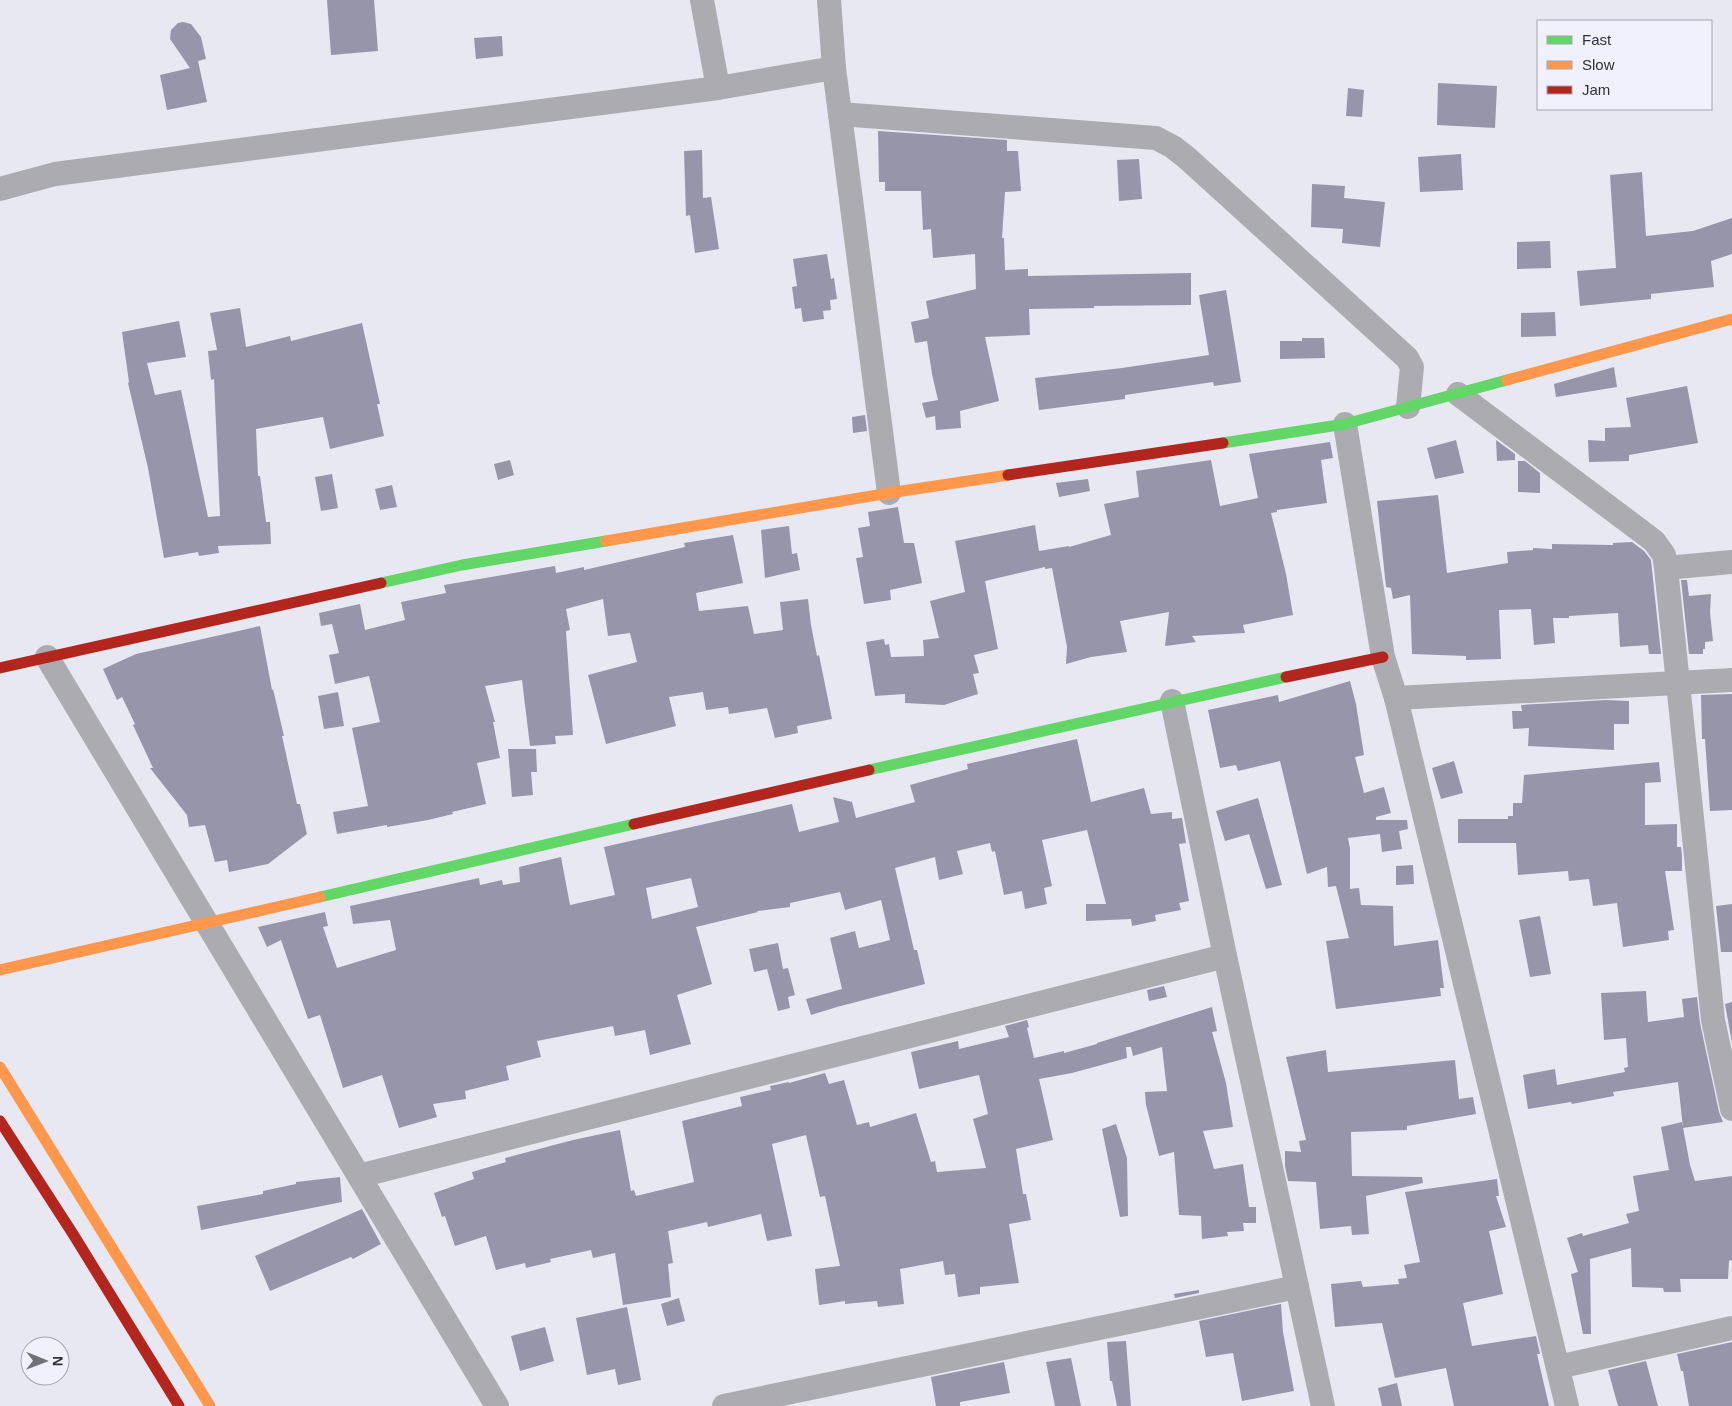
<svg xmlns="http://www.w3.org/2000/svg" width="1732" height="1406" font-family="Arial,sans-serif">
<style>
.building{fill:#9795a9;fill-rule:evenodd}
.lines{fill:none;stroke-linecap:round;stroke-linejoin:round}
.street{stroke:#acacb0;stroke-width:24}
.fast{stroke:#63d668;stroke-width:11}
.slow{stroke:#ff974d;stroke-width:11}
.jam{stroke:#b3261e;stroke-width:11}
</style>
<rect width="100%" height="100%" fill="#e8e8f3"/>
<g class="building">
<path d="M327,0H374L378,51L331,55Z"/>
<path d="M183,22L191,24L201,37L206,59L198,61L207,102L167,110L160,75L190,68L170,39L171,30L178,23Z"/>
<path d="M502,36L503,56L476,59L474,38Z"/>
<path d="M1438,83L1497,86L1495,128L1437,125Z"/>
<path d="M1348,88L1364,90L1362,117L1346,116Z"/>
<path d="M878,131L1007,140V151H1018L1021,191L1005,192L1002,238H1004L1005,270L1028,269V276L1191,273V305L1094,306V308L1029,309L1030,335L985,337L999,401L960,411L961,428L936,430L935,416L926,418L922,403L938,400L932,374L927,341L915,343L911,322L929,318L926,301L976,289L975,254L933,258L931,229L923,230L921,191H885V182H879Z"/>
<path d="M702,150L703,198L711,197L719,249L695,253L690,215L686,216L684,151Z"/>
<path d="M1461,154L1463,190L1420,192L1418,157Z"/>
<path d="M1139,159L1142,199L1119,201L1117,160Z"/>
<path d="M1642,172L1646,236L1693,231L1732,218V254L1711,261L1714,287L1651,294V299L1580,306L1577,271L1616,268L1610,175Z"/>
<path d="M1312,184L1345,186L1344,198L1385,202L1380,247L1342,243L1343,229L1311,227Z"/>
<path d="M1550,241L1551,268L1517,269V242Z"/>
<path d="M827,254L831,279L834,278L837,299L830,300L831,310L823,311L824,319L803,322L801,308L795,309L792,287L797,286L793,259Z"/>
<path d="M1226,290L1241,382L1214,386L1213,382L1125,395V399L1039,410L1035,378L1122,368L1209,355L1199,295Z"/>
<path d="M240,308L246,347L290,336L291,341L362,323L380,404H377L384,436L330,449L323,417L256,429L258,476H260L266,522H270L271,544L218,546L219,553L199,556L198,552L164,558L148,468L128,383L129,382L122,332L179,321L186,357L147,363L155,395L181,390L208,517L220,516L214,379L211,380L208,351L217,350L210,313Z"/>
<path d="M1555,312L1556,336L1521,337V313Z"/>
<path d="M1302,338H1324L1325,358L1280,359V341H1302Z"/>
<path d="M1614,367L1617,387L1556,397L1554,384Z"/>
<path d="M1687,386L1698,443L1629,455V461L1589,462L1588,440L1605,441V428L1631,427L1626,398Z"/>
<path d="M865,415L867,431L853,433L852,417Z"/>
<path d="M1456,440L1464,473L1435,479L1427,448Z"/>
<path d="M1496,440L1515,454V460L1497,461Z"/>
<path d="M1330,442L1333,458L1321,460L1327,503L1277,510V512L1271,513L1286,574L1293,615L1243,625L1245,633L1192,636L1196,642L1165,646L1169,612L1120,621L1127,652L1091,657L1066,664L1067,647L1052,568L1045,569V567L985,581L998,649L974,655L979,673L973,674L978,694L944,705L905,703V694L875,696L866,642L884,639L885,645L889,644L891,657L924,656L923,640L939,638L930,601L965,592L955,541L1035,525L1039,551L1069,546V547L1111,535L1104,504L1139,497L1136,471L1211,460L1220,506L1258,498L1249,454Z"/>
<path d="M510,460L514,475L498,480L494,464Z"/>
<path d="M1518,461H1525L1540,473V493L1518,492Z"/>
<path d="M332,474L338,508L321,511L315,477Z"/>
<path d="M1088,479L1090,491L1059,497L1056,483Z"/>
<path d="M392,485L397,507L380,510L375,489Z"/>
<path d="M1438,495L1447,573L1508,563L1507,552L1533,550V548L1552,549V544L1613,545V543L1632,542L1644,551L1651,560L1661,654H1649L1648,645L1620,647L1618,613L1569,616V618H1553L1555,643L1534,645L1531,609L1499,610L1501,659L1466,660V656L1412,654L1410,595L1393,599L1391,588L1386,587L1377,501Z"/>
<path d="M898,507L904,543H914L922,583L890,590L891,600L864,604L856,558L863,557L858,528L870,526L868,512Z"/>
<path d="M789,526L792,554L797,553L800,570L765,578L761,530Z"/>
<path d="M733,535L743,583L696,593L699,611L748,606L754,634L783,630L780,602L808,599L811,625L817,656L819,655L832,719L797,726L798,733L775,738L767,708L729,714L728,707L706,710L703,692L669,697L676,726L606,744L588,675L637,662L630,633L608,636L603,599L566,609L570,630L566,631L573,735L555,736L556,744L530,746L522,680L485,686L495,722H493L500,758L477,763L486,804L452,812L453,814L428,820L387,827V825L337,834L333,812L368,806L352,728L380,722L369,676L335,684L329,655L339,653L332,624L321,626L319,613L360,604L365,630L405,620L401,602L446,593L444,585L555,566L556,573L584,567V570L685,547L684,543Z"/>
<path d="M1681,580H1687L1689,596L1711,594L1710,612L1713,641L1705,642V649H1703V654H1689Z"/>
<path d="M260,626L272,690L273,689L284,736H282L297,804H300L307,834L268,864L229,872L227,860L215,862L205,825L189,827L187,815L150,768H153L133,725L135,724L122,697L117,700L103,669L136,654Z"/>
<path d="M1350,681L1356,704L1364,755L1355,757L1364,793L1384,787L1391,813L1376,817V820H1407L1408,829L1399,831L1402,849L1382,852L1380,834L1348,838L1350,848V889L1359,888L1361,905L1393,906L1394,946L1438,940L1444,988H1440L1441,996L1336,1009L1326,941L1349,938L1336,886L1328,887L1327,867L1307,874L1280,761L1238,771L1236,765L1220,768L1208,710L1278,695L1279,702Z"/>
<path d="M338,692L344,726L324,729L318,696Z"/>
<path d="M1732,694V810L1710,811L1705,739H1702L1701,695Z"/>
<path d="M1606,700L1629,701V724H1614V750L1528,746L1529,728L1513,729L1512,711H1522L1521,705Z"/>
<path d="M1077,739L1091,802L1144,788L1151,814L1172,812V819L1182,818L1186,843L1179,844L1189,901L1179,903L1181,910L1155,915L1156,921L1132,926L1131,919L1086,921V904H1106L1087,830L1042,840L1052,886L1044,888L1047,904L1025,909L1022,891L1004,895L995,851L992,852L990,843L957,851L963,874L939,880L935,857L895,868L914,950H917L925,984L837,1007L811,1015L806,999L842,989L830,938L855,931L859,948L890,940L881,900L845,910L840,892L790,903V907L757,911L758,912L696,927L712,984L677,995L691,1044L650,1055L645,1030L615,1036L613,1026L537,1041L541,1057L506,1066L509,1080L465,1091L466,1099L433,1104L437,1117L399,1128L382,1075L343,1088L320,1015L308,1019L281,940L267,947L258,927L325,912L328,926L323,927L337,968L396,950L390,920L353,924L350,906L479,878L480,885L502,880L503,885L520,882L519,867L561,857L570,905L615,895L604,847L792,804L799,832L839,822L833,797L852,802L856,818L915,802L910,785L968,769L967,764ZM691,878L698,907L652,919L646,888Z"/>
<path d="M508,749H536L537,772H531L533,795L512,797Z"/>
<path d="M1454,761L1463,793L1441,799L1432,768Z"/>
<path d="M1659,762L1661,782L1645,783V825L1677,824V847H1681L1682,856V871H1665L1674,930L1668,931L1669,940L1623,947L1617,903L1593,906L1589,879L1569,881L1568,871L1518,875L1516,843H1458V819H1508V816H1513V803H1522L1524,775Z"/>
<path d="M1258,798L1282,885L1266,889L1249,834L1225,841L1216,811Z"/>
<path d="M1413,865L1414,884L1396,885V866Z"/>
<path d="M1732,904V952H1721L1716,906Z"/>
<path d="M1540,916L1551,974L1530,977L1519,920Z"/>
<path d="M778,943L783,969L788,968L795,995L788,997L790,1008L778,1011L767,969L754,972L749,949Z"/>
<path d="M1164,986L1167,997L1149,1001L1147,990Z"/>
<path d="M1646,991L1648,1022L1684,1017L1682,999L1697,997L1700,1023L1719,1112L1723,1122L1683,1128L1678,1082L1613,1092L1614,1096L1572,1104L1571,1102L1528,1109L1523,1075L1555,1069L1557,1085L1625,1072L1624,1068L1628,1067L1626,1038L1604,1040L1601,993Z"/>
<path d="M1732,1002V1043L1725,1004Z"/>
<path d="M1212,1007L1217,1031L1212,1032L1226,1083L1233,1127L1203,1131L1214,1169L1243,1164L1249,1207H1256V1223H1243L1244,1231L1227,1232L1228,1236L1202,1239L1201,1216L1179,1215L1174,1152L1159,1156L1146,1105L1145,1092L1167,1091L1162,1047L1133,1056L1131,1047H1126L1127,1058L1072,1073L1039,1079L1053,1140L1016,1149L1023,1194H1026L1031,1220L1009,1224L1019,1283L980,1287V1294L958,1297L955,1274L945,1275L943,1261L900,1269L904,1304L878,1307L877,1301L845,1304V1301L819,1305L815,1269L840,1266L825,1196L820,1197L806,1135L772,1144L792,1236L767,1241L761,1214L708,1227L707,1222L668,1231L673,1263L668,1264L671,1297L623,1305L615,1253L593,1258L591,1250L550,1259L551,1262L526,1268L525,1263L496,1270L486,1236L455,1246L445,1216L442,1217L434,1193L474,1179L472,1172L506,1162L505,1158L573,1140L620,1130L631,1191L634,1190L636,1196L694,1182L682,1121L742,1106L740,1097L771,1090L770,1086L789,1082V1083L825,1073L829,1084L844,1080L857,1125L869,1122L870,1127L916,1113L931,1162L935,1161L937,1172L986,1168L973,1119L988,1114L979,1075L919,1089L911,1052L958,1041L959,1049L1009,1037L1005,1026L1027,1020L1029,1027L1027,1028L1034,1058L1064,1051V1053L1097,1044V1043Z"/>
<path d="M1326,1050L1328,1072L1455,1060L1459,1099L1473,1097L1476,1114L1407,1126V1130L1351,1132L1352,1176L1422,1177L1423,1183L1366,1196L1369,1234L1352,1235L1351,1226L1320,1229L1316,1182L1288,1181L1285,1166V1151L1301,1152L1299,1141L1306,1140L1286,1057Z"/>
<path d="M1682,1122L1690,1165L1695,1181L1732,1176V1260L1729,1261L1728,1279H1680L1681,1292H1664L1663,1288L1632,1287L1631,1248L1590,1259L1591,1334H1583L1571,1274L1578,1272L1567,1238L1582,1233L1583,1236L1629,1223L1626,1214L1639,1211L1633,1176L1669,1170L1661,1127Z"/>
<path d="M1116,1124L1127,1158L1128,1216L1120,1217L1102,1129Z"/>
<path d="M340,1177L342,1202L201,1230L197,1206L263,1194V1191L296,1184V1182Z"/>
<path d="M1497,1179L1499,1196H1496L1506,1227L1489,1231L1503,1294L1463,1303L1472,1346L1536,1336L1540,1354H1537L1549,1406H1454L1446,1368L1395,1378L1382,1323L1335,1327L1331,1284L1361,1281L1363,1287L1399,1284L1398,1279L1407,1278L1404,1265L1420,1262L1405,1192Z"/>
<path d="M362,1209L381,1244L353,1259L351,1257L270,1291L255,1256Z"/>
<path d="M1199,1290V1293L1175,1298L1174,1294Z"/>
<path d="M679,1298L685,1321L667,1326L661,1304Z"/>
<path d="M1281,1304L1283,1332L1294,1391L1242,1401L1233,1353L1206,1357L1199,1321Z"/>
<path d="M627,1307L641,1380L618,1385L615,1369L587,1375L576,1318Z"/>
<path d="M545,1327L554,1361L520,1371L511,1336Z"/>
<path d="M1126,1341L1131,1406H1117L1112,1381H1110L1107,1342Z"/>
<path d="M1732,1342V1406H1689L1683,1371H1681L1677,1354Z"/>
<path d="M1071,1358L1081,1406H1055L1046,1362Z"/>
<path d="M1646,1361L1658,1406H1618L1608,1370Z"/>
<path d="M1004,1362L1010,1393L960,1402V1406H936L931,1377Z"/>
<path d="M1397,1383L1402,1406H1382L1378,1388Z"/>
</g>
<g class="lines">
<g class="street">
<path d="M702,0L718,88"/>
<path d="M829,0L834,68L889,493"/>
<path d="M840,114L1156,138L1173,147L1187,158L1407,358L1412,367L1408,407"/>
<path d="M0,189L55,174L718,88L834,68"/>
<path d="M1458,394L1654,541L1664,555L1666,568L1732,562"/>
<path d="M1345,424L1383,657L1396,698L1567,1406"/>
<path d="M1666,568L1713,1020L1732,1109"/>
<path d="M47,657L497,1406"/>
<path d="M1396,698L1732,680"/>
<path d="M1172,701L1225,956L1323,1406"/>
<path d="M359,1176L1225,956"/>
<path d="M1558,1367L1732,1328"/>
<path d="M724,1406L1297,1287"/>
</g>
<g class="fast">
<path d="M1223,443L1345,424L1507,380"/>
<path d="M381,583L462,565L606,541"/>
<path d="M869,770L1286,677"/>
<path d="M320,897L634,824"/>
</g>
<g class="slow">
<path d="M1507,380L1732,319"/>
<path d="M606,541L889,493L1008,475"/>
<path d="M0,970L320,897"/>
<path d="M0,1067L210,1406"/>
</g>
<g class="jam">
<path d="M1008,475L1223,443"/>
<path d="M0,668L381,583"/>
<path d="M1286,677L1383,657"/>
<path d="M634,824L869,770"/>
<path d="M0,1121L73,1234L179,1406"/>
</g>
</g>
<rect x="1537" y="20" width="175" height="90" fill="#f1f1fe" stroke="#a4a4af"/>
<rect x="1547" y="36" width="25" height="8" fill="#63d668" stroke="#a4a4af"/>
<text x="1582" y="45" font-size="15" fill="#313139">Fast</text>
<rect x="1547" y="61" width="25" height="8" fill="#ff974d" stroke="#a4a4af"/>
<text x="1582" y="70" font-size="15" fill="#313139">Slow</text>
<rect x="1547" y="86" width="25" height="8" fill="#b3261e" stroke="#a4a4af"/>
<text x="1582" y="95" font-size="15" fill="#313139">Jam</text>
<g transform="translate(45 1361) rotate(91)"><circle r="24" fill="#f1f1fe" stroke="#a4a4af"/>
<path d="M0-4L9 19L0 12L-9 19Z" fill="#71717a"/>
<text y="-8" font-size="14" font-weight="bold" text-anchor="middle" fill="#313139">N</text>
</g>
</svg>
